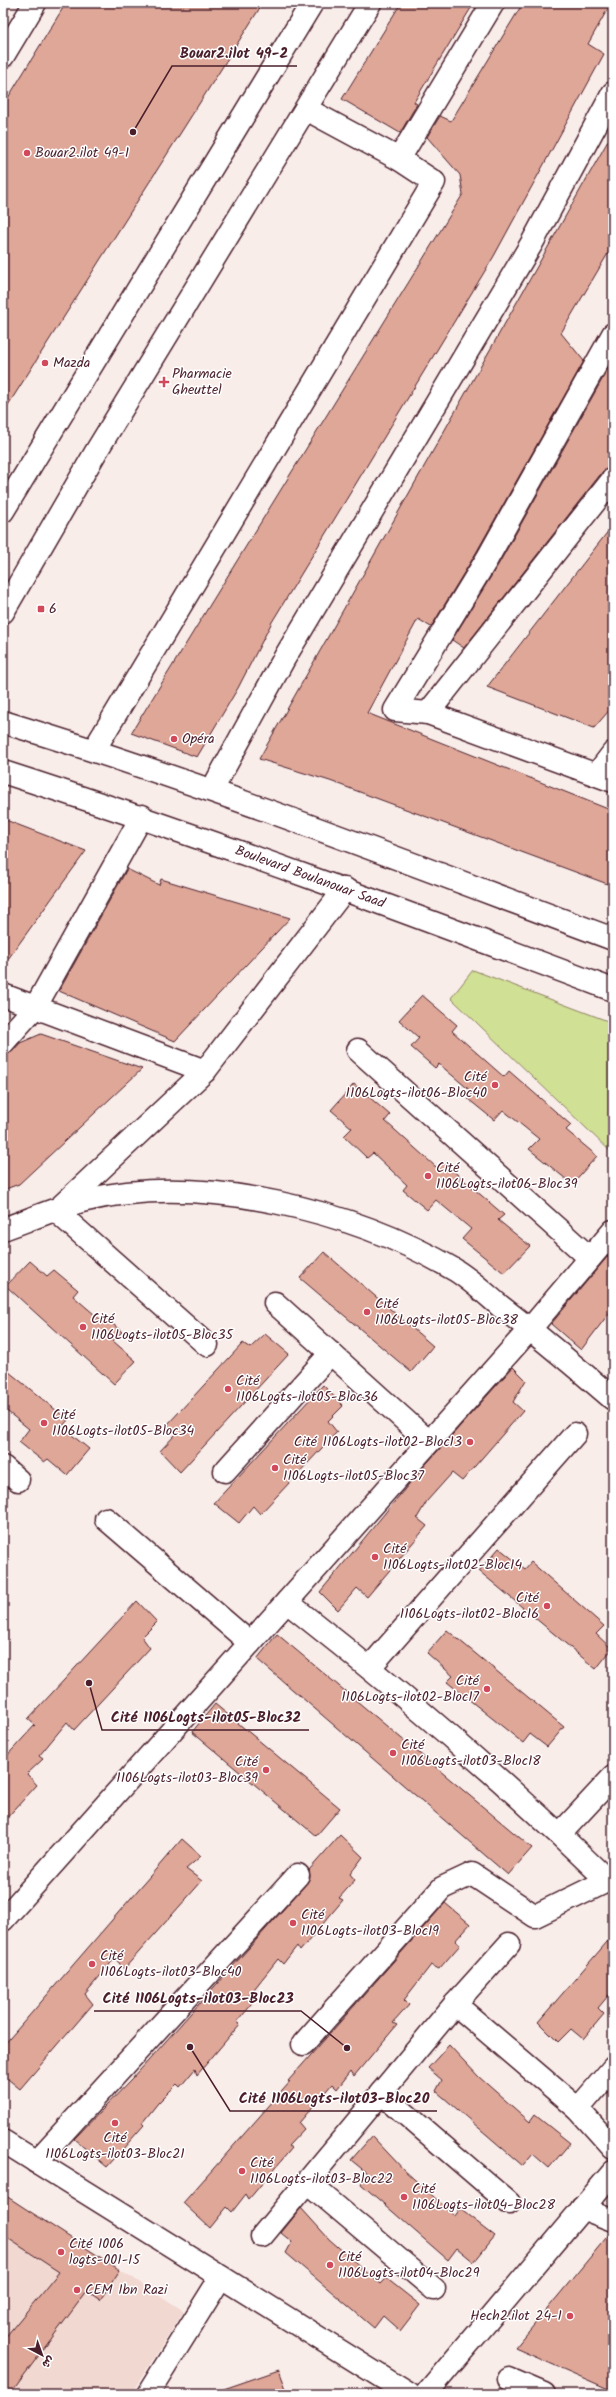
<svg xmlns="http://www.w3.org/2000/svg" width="616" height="2397" font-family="Kalam,'Playpen Sans Arabic',sans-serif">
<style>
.built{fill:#f1d8d1}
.green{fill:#d0e094;stroke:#8d8060}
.building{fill:#dfa798;stroke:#4a1f2b}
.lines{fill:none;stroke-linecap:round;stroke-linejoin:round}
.minor-casing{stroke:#4a1f2b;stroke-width:25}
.major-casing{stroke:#4a1f2b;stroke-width:25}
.minor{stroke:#fff;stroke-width:22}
.major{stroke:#fff;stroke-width:22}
.poi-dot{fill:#d1495b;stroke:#fff;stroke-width:1.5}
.labels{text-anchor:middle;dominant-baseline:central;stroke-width:3;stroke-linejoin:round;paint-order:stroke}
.poi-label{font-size:14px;fill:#4a1f2b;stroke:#fff;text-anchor:start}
.street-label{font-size:14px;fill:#4a1f2b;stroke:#fff}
.leader{fill:none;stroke:#4a1f2b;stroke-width:1.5}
.callout-dot{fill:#4a1f2b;stroke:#fff;stroke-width:1.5}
.callout-label{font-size:15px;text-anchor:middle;font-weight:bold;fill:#4a1f2b;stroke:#fff;stroke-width:3;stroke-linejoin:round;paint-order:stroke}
</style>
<rect width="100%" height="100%" fill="#f9edea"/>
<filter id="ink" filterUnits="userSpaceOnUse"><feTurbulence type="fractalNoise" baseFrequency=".025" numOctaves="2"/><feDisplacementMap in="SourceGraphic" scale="8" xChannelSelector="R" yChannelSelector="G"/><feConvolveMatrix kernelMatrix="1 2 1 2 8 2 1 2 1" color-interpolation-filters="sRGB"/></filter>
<g filter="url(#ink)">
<path class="built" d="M3,2194L184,2311L131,2394H3Z"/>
<path class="green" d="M473,970L613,1023V1154L451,998Z"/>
<g class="building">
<path d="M66,3H263L3,413V106Z"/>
<path d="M401,3H474L414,102L417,104L400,133L342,99Z"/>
<path d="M523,3H611L588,44L604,54L494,256L272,622L238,688L197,757L131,733L463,194L460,175L427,137L440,116L451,121Z"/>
<path d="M613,132V245L561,333L584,361L476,553L431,627L418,619L367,713L613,811V886L330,781L259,759Z"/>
<path d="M613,360V467L603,471L464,648L452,640L498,565Z"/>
<path d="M613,525V706L594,728L487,687Z"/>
<path d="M3,819L86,851L3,966Z"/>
<path d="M127,869L159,885L161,879L290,918L175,1041L59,991Z"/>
<path d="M422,995L457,1025L452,1031L504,1077L509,1071L571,1125L566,1130L597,1156L572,1184L529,1149L539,1139L503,1110L494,1120L468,1099L473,1093L439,1064L435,1068L411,1047L419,1038L399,1020Z"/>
<path d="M41,1034L142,1069L19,1184L3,1190V1055L12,1052L20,1043Z"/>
<path d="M354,1084L390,1115L385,1121L436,1167L443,1162L504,1215L498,1220L530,1246L504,1273L462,1239L471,1229L436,1200L427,1210L403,1190L407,1185L373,1153L367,1158L344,1136L352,1128L331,1110Z"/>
<path d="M613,1250V1308L581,1350L551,1324Z"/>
<path d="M324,1252L433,1346L411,1372L300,1278Z"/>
<path d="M30,1261L47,1276L54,1270L78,1290L73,1296L102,1321L105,1317L122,1332L113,1341L136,1361L114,1384L6,1286Z"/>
<path d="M265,1334L289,1354L180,1472L160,1451L176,1434L167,1425L243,1343L250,1348Z"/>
<path d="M3,1367L68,1420L62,1427L89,1449L67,1475L48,1459L44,1462L19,1442L29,1429L3,1408Z"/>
<path d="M513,1367L526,1380L513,1402L523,1411L462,1481L452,1473L427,1501L417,1518L427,1526L367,1597L357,1588L338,1610L320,1592L418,1473Z"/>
<path d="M323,1385L343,1406L328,1421L337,1432L260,1514L253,1506L239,1523L214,1503Z"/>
<path d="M499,1548L525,1569L531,1562L604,1626L596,1634L612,1649L596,1669L479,1571Z"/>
<path d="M137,1601L157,1622L142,1637L150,1648L74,1730L67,1722L39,1756L43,1759L27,1774L37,1785L3,1822V1760L35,1725L28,1719Z"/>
<path d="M447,1630L564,1727L547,1747L530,1734L523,1743L447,1682L453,1676L427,1653Z"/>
<path d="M277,1634L532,1848L508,1875L257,1659Z"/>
<path d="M215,1704L340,1808L316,1836L192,1732Z"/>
<path d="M340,1835L363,1857L350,1874L355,1880L339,1898L343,1900L300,1951L297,1946L283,1964L278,1959L247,1998L252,2004L237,2022L240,2024L197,2075L195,2069L180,2087L177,2084L158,2103L142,2123L144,2125L107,2167L74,2139L132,2079L307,1883L310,1877L309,1870Z"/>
<path d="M182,1839L201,1856L186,1869L202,1881L124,1969L115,1958L85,1994L93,2004L20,2089L3,2075V2046Z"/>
<path d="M445,1903L470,1924L455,1941L460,1945L439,1969L431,1965L404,2000L409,2005L393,2023L397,2025L354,2076L351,2071L337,2089L332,2084L299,2123L304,2129L288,2146L292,2148L249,2199L246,2194L232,2212L227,2207L210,2228L183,2203L290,2082L288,2081Z"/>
<path d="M613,1935V1990L598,2008L604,2014L583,2039L571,2029L558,2042L538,2022Z"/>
<path d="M449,2045L479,2077L530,2122L535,2115L570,2143L549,2168L533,2154L523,2166L436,2091L442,2080L428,2068Z"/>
<path d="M372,2136L404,2170L455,2216L460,2209L495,2236L474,2262L457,2248L448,2260L361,2184L367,2173L351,2160Z"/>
<path d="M3,2194L120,2270L100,2300L87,2291L10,2394H3V2340L59,2272L3,2235Z"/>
<path d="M301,2208L329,2239L380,2284L386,2278L420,2305L400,2331L383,2316L374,2328L286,2253L292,2242L281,2233Z"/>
<path d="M611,2232H613V2391L515,2348Z"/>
<path d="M279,2370L288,2394H219L218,2391Z"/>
</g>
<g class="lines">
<defs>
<g id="minor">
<path d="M3,56L35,3"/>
<path d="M399,159L493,3"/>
<path d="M613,334L487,559L395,710L428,713L613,781"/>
<path d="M428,713L613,479"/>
<path d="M94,750L434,182L399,159L306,109"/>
<path d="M597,774L613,753"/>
<path d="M212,790L285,657L532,243L613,93"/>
<path d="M3,995L205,1071"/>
<path d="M3,1043L36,1006L142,816"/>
<path d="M358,1050L590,1258"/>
<path d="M3,1229C29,1220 61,1206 86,1200C204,1173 353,1210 455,1270C471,1280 486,1294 500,1306C539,1336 576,1367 613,1399"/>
<path d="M275,1303L429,1442"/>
<path d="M207,1345L56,1211L205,1071L345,889"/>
<path d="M3,1467L18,1480"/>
<path d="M225,1471L331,1353"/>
<path d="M106,1519L250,1643"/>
<path d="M287,1602C398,1689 506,1782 608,1881"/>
<path d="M370,1667L575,1434"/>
<path d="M560,1834L613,1777"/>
<path d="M3,1920L530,1329L613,1231"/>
<path d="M455,2004L578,2109L613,2148"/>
<path d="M303,2044L442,1888L472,1874L535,1916L613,1878"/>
<path d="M381,2093L509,2203"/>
<path d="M578,2109L613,2068"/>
<path d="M3,2141L409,2394"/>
<path d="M36,2162L298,1875"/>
<path d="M307,2182L434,2289"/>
<path d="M582,2208L613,2220"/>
<path d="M262,2236L455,2004L509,1944"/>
<path d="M509,2379L544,2394"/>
<path d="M148,2394L221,2277"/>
</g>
<g id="major">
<path d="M3,511L312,3"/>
<path d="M3,612L97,450L370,3"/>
<path d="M3,722C210,785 411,864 613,939"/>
<path d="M3,772C209,838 411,914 613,990"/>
<path d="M426,2394L613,2172"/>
</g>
</defs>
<use href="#minor" class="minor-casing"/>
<use href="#major" class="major-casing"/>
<use href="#minor" class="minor"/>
<use href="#major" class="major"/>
</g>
</g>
<g class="poi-dot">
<circle cx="27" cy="153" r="4"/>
<circle cx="45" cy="363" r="4"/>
<path d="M162 376h4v4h4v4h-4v4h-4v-4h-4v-4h4z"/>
<rect x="37" y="605" width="8" height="8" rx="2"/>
<circle cx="174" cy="739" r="4"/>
<circle cx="495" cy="1085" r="4"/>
<circle cx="428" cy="1176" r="4"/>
<circle cx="367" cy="1312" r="4"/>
<circle cx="83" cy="1327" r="4"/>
<circle cx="228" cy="1389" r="4"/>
<circle cx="44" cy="1423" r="4"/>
<circle cx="470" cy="1442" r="4"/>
<circle cx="275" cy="1468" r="4"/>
<circle cx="375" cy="1557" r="4"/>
<circle cx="547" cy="1606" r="4"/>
<circle cx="487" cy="1689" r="4"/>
<circle cx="393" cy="1753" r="4"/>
<circle cx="266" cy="1770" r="4"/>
<circle cx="293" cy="1923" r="4"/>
<circle cx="92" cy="1964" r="4"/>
<circle cx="115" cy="2123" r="4"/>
<circle cx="242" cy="2171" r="4"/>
<circle cx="404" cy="2197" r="4"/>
<circle cx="61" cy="2252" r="4"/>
<circle cx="330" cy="2265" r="4"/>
<circle cx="77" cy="2290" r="4"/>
<circle cx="570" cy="2316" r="4"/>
</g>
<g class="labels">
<g class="poi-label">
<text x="35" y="153">Bouar2.ilot 49-1</text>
<text x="53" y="363">Mazda</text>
<text x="172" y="374">Pharmacie<tspan x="172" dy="16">Gheuttel</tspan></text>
<text x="49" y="609">6</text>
<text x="182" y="739">Opéra</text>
<text x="487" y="1077" text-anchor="end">Cité<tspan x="487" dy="16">1106Logts-ilot06-Bloc40</tspan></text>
<text x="436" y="1168">Cité<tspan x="436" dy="16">1106Logts-ilot06-Bloc39</tspan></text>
<text x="375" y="1304">Cité<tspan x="375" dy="16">1106Logts-ilot05-Bloc38</tspan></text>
<text x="91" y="1319">Cité<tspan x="91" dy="16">1106Logts-ilot05-Bloc35</tspan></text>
<text x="236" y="1381">Cité<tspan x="236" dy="16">1106Logts-ilot05-Bloc36</tspan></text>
<text x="52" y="1415">Cité<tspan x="52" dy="16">1106Logts-ilot05-Bloc34</tspan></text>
<text x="462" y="1442" text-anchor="end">Cité 1106Logts-ilot02-Bloc13</text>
<text x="283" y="1460">Cité<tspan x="283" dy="16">1106Logts-ilot05-Bloc37</tspan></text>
<text x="383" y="1549">Cité<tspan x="383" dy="16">1106Logts-ilot02-Bloc14</tspan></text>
<text x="539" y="1598" text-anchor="end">Cité<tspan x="539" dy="16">1106Logts-ilot02-Bloc16</tspan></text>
<text x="479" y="1681" text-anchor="end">Cité<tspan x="479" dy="16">1106Logts-ilot02-Bloc17</tspan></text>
<text x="401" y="1745">Cité<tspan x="401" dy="16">1106Logts-ilot03-Bloc18</tspan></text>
<text x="258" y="1762" text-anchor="end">Cité<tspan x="258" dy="16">1106Logts-ilot03-Bloc39</tspan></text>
<text x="301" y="1915">Cité<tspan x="301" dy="16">1106Logts-ilot03-Bloc19</tspan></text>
<text x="100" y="1956">Cité<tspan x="100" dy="16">1106Logts-ilot03-Bloc40</tspan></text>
<text x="115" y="2138" text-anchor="middle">Cité<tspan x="115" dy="16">1106Logts-ilot03-Bloc21</tspan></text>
<text x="250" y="2163">Cité<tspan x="250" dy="16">1106Logts-ilot03-Bloc22</tspan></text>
<text x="412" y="2189">Cité<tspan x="412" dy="16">1106Logts-ilot04-Bloc28</tspan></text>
<text x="69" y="2244">Cité 1006<tspan x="69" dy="16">logts-001-15</tspan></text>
<text x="338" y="2257">Cité<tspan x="338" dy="16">1106Logts-ilot04-Bloc29</tspan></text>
<text x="85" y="2290">CEM Ibn Razi</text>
<text x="562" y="2316" text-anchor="end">Hech2.ilot 24-1</text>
</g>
<g class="street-label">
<text transform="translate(310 877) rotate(20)">Boulevard Boulanouar Saad</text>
</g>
</g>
<path class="leader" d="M133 132L172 66H297M89 1683L102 1730H309M347 2048L301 2011H94M190 2047L230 2111H437"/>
<g class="callout-dot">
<circle cx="133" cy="132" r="4"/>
<circle cx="89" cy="1683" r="4"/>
<circle cx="347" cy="2048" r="4"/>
<circle cx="190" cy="2047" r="4"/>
</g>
<g class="callout-label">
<text x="234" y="58">Bouar2.ilot 49-2</text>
<text x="206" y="1722">Cité 1106Logts-ilot05-Bloc32</text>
<text x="198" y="2003">Cité 1106Logts-ilot03-Bloc23</text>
<text x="334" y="2103">Cité 1106Logts-ilot03-Bloc20</text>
</g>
<rect width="616" height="2397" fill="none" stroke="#fff" stroke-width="16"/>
<rect x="8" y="8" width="600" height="2381" fill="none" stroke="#4a1f2b" stroke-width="1.5" filter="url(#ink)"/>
<g transform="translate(42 2355) rotate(139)" stroke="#ffffff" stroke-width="3" paint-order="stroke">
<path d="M0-3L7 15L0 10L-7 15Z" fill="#4a1f2b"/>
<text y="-6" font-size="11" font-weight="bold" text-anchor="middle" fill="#4a1f2b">ش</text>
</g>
</svg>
